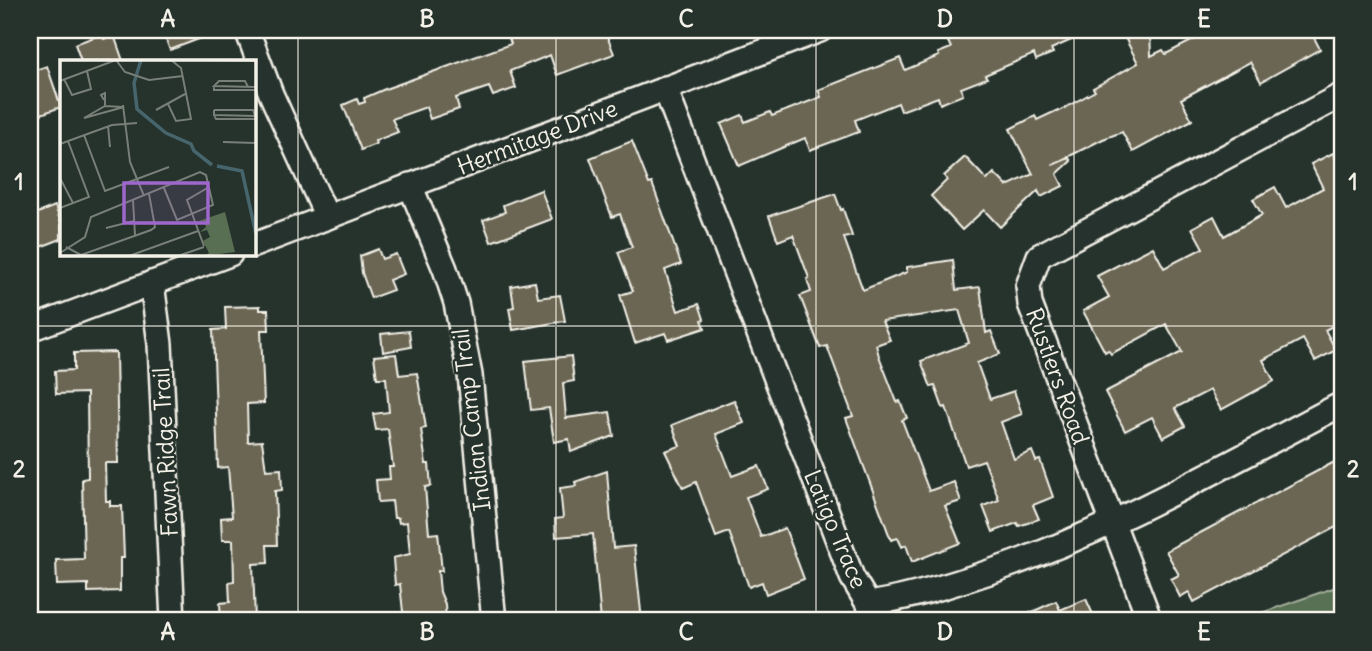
<svg xmlns="http://www.w3.org/2000/svg" width="1372" height="651" font-family="Delius,sans-serif">
<style>
.green{fill:#596f53;stroke:#a6b09e;stroke-width:2}
.building{fill:#6a6653;stroke:#f4f1e8;stroke-width:2}
.lines{fill:none;stroke-linecap:round;stroke-linejoin:round}
.street-casing{stroke:#f4f1e8;stroke-width:28}
.street{stroke:#26332d;stroke-width:23}
.grid{fill:none;stroke:#f4f1e8;stroke-width:2;stroke-opacity:0.55}
.labels{text-anchor:middle;dominant-baseline:central;stroke-width:5;stroke-linejoin:round;paint-order:stroke}
.street-label{font-size:23px;fill:#f4f1e8;stroke:#26332d}
.inset-river{fill:none;stroke:#46656c;stroke-width:3.5}
.inset-road{fill:none;stroke:#787f78;stroke-width:2}
.view{fill:#9f67cb;fill-opacity:0.15;stroke:#9f67cb;stroke-width:3.5}
.inset-edge{fill:none;stroke:#f4f1e8;stroke-width:3.5}
.neatline{fill:none;stroke:#f4f1e8;stroke-width:2.5}
.grid-label{font-size:23px;text-anchor:middle;font-weight:bold;fill:#f4f1e8}
</style>
<rect width="100%" height="100%" fill="#26332d"/>
<filter id="ink" filterUnits="userSpaceOnUse"><feTurbulence type="fractalNoise" baseFrequency=".0143" numOctaves="2"/><feDisplacementMap in="SourceGraphic" scale="14" xChannelSelector="R" yChannelSelector="G"/><feConvolveMatrix kernelMatrix="1 2 1 2 8 2 1 2 1" color-interpolation-filters="sRGB"/></filter>
<g filter="url(#ink)">
<path class="green" d="M1342,585V621H1238Z"/>
<g class="building">
<path d="M162,30H220V31L170,50Z"/>
<path d="M506,30H592L594,35L605,31L614,54L557,75L550,55L510,71L516,88L493,96L489,87L456,98L459,109L430,119L426,107L392,119L398,132L375,141L376,144L361,150L343,105L357,99L359,104L365,102L364,98L385,89L511,44Z"/>
<path d="M965,30H1094L1051,49L1053,53L1036,60L1034,54L985,75L987,78L961,88L963,95L940,104L938,97L901,111L898,103L855,120L859,132L810,150L805,138L739,166L721,124L742,115L745,122L770,112L772,116L821,97L818,90L900,58L905,70L939,56L938,53L951,48L946,37Z"/>
<path d="M1121,30H1150L1151,56L1163,50L1166,54L1213,30H1310L1320,49L1261,82L1250,62L1181,99L1192,120L1133,152L1122,132L1103,139L1052,165L1069,158L1071,161L1057,174L1063,186L1041,197L1038,191L1000,227L984,210L962,230L931,196L947,180L944,176L965,157L987,180L994,173L1007,186L1033,174L1010,129L1035,116L1037,120L1058,110L1059,111L1095,91L1093,88L1138,63Z"/>
<path d="M102,34L104,39L114,35L123,61H81L75,44Z"/>
<path d="M47,66L61,107L30,118V72Z"/>
<path d="M632,141L649,184L652,183L681,264L665,270L678,311L699,304L704,319L702,320L705,328L668,340L665,333L635,343L620,295L633,291L618,252L632,247L620,214L612,217L590,158Z"/>
<path d="M1333,153L1342,170V321L1325,330L1336,350L1315,361L1303,339L1263,360L1274,381L1221,410L1210,390L1175,408L1185,426L1163,438L1152,417L1125,431L1105,392L1182,352L1166,324L1111,354L1108,350L1105,352L1083,311L1109,297L1097,276L1153,247L1164,268L1203,248L1192,228L1214,216L1224,236L1262,215L1253,199L1275,187L1286,208L1323,188L1311,164Z"/>
<path d="M541,190L552,219L491,242L483,220L505,212L503,205Z"/>
<path d="M835,194L841,210L843,209L852,236L844,238L863,290L907,272V267L953,260L956,290L980,287L986,333L991,331L1000,354L977,363L990,399L1014,391L1022,414L1001,422L1014,459L1032,451L1036,461L1040,460L1053,497L1033,505L1039,519L1019,526L1017,523L993,532L983,506L999,500L984,460L966,466L946,407L943,408L935,386L931,387L921,361L969,343L959,310L882,321L890,340L876,345L879,356L897,402L900,401L907,418L902,420L929,491L954,482L961,501L945,506L960,543L912,562L906,545L902,547L898,538L891,540L846,418L853,416L827,346L820,348L800,296L811,292L807,279L809,278L793,235L778,241L769,216Z"/>
<path d="M55,206L61,223V239L30,251V216Z"/>
<path d="M378,249L382,259L396,254L404,274L389,280L393,290L371,298L362,273L360,256Z"/>
<path d="M535,282L538,298L560,295L565,321L513,330L509,308L514,307L511,286Z"/>
<path d="M260,306V310H268L269,330H261L264,403L247,404L248,442L262,441L266,470L281,469L282,490L275,491L277,545H267L268,563L253,564L255,621H221L220,603L230,602L229,582L234,581L233,540H222L221,518L232,517L228,467L218,468L213,330L226,329L225,307Z"/>
<path d="M409,331L411,347L383,352L381,334Z"/>
<path d="M116,352L118,463H105L106,501H110V506H122L124,558H120V591L88,592V584L57,585L56,560L84,559L82,479L88,478L87,393L56,394L55,371L74,370V353Z"/>
<path d="M396,354L399,375L417,373L426,428L421,429L426,464H429L431,486L425,487L429,534L438,533L442,571H438L440,592L445,604L446,621H404L400,584L395,585L393,558L410,554L407,522L399,523L398,518H394L392,501L378,502L376,480L390,479L389,467H393L388,429L376,430L373,414L389,412L386,378H377L374,356Z"/>
<path d="M571,356L574,381L563,383L566,418L610,412L614,436L571,452L569,439L554,442L549,408L531,410L525,361Z"/>
<path d="M734,400L744,423L716,434L732,476L759,466L768,489L746,497L761,537L785,528L804,579L766,594L762,582L749,587L729,532L716,537L696,482L683,488L665,451L680,446L672,425Z"/>
<path d="M1342,458V524L1194,602L1189,592L1180,597L1171,579L1179,575L1166,551Z"/>
<path d="M607,471L613,548L634,546L642,621H601L593,534L556,537L555,519L563,518L560,488L576,486L575,482Z"/>
<path d="M1086,599L1096,621H1012L1056,601L1060,610Z"/>
</g>
<g class="lines">
<defs>
<g id="street">
<path d="M247,30L271,94L327,217"/>
<path d="M665,88L852,577L868,604C904,599 937,589 971,578C1102,537 1221,467 1342,404"/>
<path d="M410,185L445,269L456,303L470,375L494,621"/>
<path d="M254,245L820,30"/>
<path d="M152,283L160,344L173,621"/>
<path d="M30,329L230,254"/>
<path d="M1150,621L1030,304L1028,286L1039,256L1342,95"/>
</g>
</defs>
<use href="#street" class="street-casing"/>
<use href="#street" class="street"/>
</g>
</g>
<path class="grid" d="M298,30V621M556,30V621M816,30V621M1074,30V621M30,326H1342"/>
<g class="labels">
<g class="street-label">
<text transform="translate(537 137) rotate(-21)">Hermitage Drive</text>
<text transform="translate(1058 376) rotate(70)">Rustlers Road</text>
<text transform="translate(471 420) rotate(-97)">Indian Camp Trail</text>
<text transform="translate(165 452) rotate(-93)">Fawn Ridge Trail</text>
<text transform="translate(836 529) rotate(67)">Latigo Trace</text>
</g>
</g>
<g transform="translate(60 60)">
<rect width="196" height="196" fill="#26332d"/>
<path d="M165,152L175,192L144,196L149,193L143,181L150,177L147,170L140,172L146,167L144,161L136,162Z" fill="#596f53"/>
<path class="inset-river" d="M81,0L74,23L77,49L106,73L131,84L134,91L152,105M157,106L182,111L196,174"/>
<path class="inset-road" d="M56,0L65,12L89,20L123,16M146,0L196,1M4,19L12,35L31,29L27,11M0,21L56,0M154,26V30H196M188,27L185,21H159L154,26L196,27M44,40L41,35L45,33V46M108,44L116,61L131,59L121,8L111,0M63,45L70,102L84,136M63,47L45,46L24,58L64,47M96,50L125,34M154,50V55L196,56M154,50H193L195,56M154,55L156,59H196M48,66L50,87M24,75L45,131L109,107M163,82L196,83M0,84L52,65L77,63M0,118L13,143M73,140L75,175M0,148L29,137L8,81M46,168L74,161M144,186L127,140L149,127M6,187L21,195L91,170L95,167L89,134M0,193L25,177L31,157L140,112L146,115L153,145L117,160L104,128M69,196L138,171M118,196L144,187"/>
<path class="view" d="M64,123H148V163H64Z"/>
<rect width="196" height="196" class="inset-edge"/>
</g>
<rect width="1372" height="651" fill="none" stroke="#26332d" stroke-width="77"/>
<rect x="38" y="38" width="1296" height="574" class="neatline"/>
<g class="grid-label">
<text x="168" y="27">A</text>
<text x="427" y="27">B</text>
<text x="686" y="27">C</text>
<text x="945" y="27">D</text>
<text x="1204" y="27">E</text>
<text x="19" y="190">1</text>
<text x="1353" y="190">1</text>
<text x="19" y="477">2</text>
<text x="1353" y="477">2</text>
<text x="168" y="640">A</text>
<text x="427" y="640">B</text>
<text x="686" y="640">C</text>
<text x="945" y="640">D</text>
<text x="1204" y="640">E</text>
</g>
</svg>
